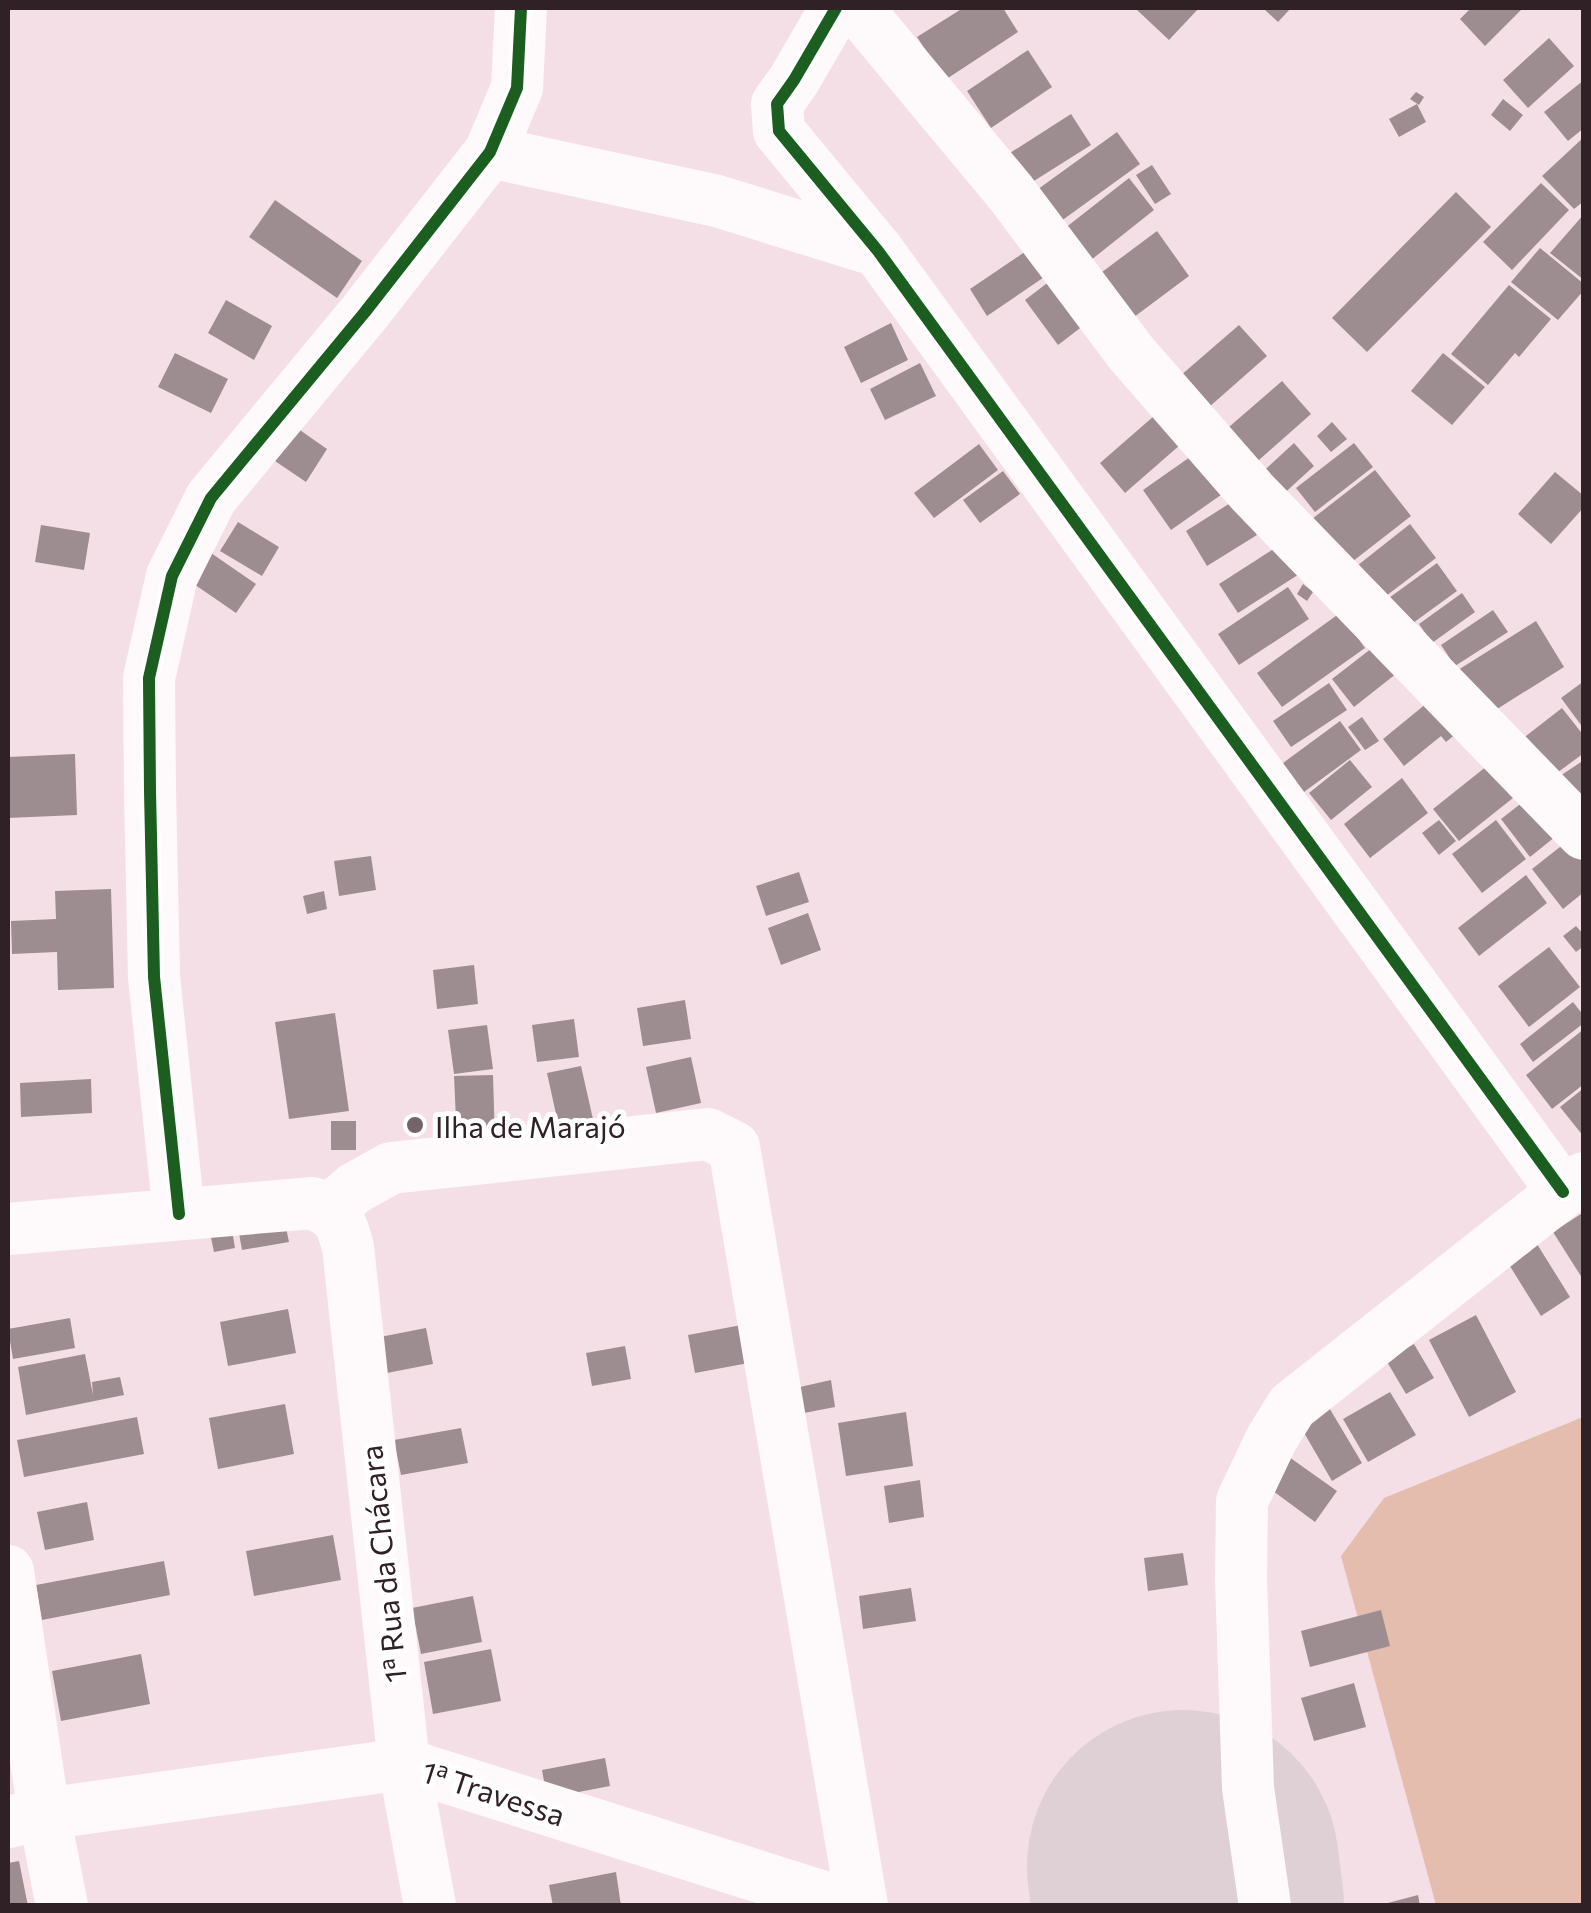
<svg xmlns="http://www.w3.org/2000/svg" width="1591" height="1913" font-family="Commissioner,sans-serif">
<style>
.green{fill:#e4bdaf}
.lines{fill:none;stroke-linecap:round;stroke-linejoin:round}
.runway{stroke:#ded0d4;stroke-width:312}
.building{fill:#9d8d90}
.street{stroke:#fefafb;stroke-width:52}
.cycleway-casing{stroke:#fff;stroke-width:19}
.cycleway{stroke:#1b5e20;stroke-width:12}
.poi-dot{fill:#746469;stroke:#fff;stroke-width:4}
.labels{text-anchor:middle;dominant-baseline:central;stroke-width:10;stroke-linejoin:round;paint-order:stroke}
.poi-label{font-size:30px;fill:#2f2125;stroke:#fff;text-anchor:start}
.street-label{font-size:30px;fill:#2f2125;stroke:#fff}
</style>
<rect width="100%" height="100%" fill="#f5dfe6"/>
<path class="green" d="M1583,1417V1905H1436L1341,1556L1384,1498Z"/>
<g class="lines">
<path class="runway" d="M1183,1866L1188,1906"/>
</g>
<g class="building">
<path d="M963,8H1003L1018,32L945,80L917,37Z"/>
<path d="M1138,8H1199L1169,40L1136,9Z"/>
<path d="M1263,8H1291L1278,22Z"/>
<path d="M1471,8H1523L1485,46L1460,19Z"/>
<path d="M1549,38L1574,66L1528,108L1503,80Z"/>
<path d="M1028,50L1052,87L991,128L967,91Z"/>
<path d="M1584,80V128L1568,141L1544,112Z"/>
<path d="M1416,92L1424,97L1419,105L1410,99Z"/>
<path d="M1503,99L1523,115L1510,131L1491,115Z"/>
<path d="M1417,104L1426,122L1399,137L1389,119Z"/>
<path d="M1071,114L1091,145L1018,191L999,160Z"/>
<path d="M1117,132L1140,164L1057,224L1034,192Z"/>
<path d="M1584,137V201L1574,209L1542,176Z"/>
<path d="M1152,165L1171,194L1155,204L1136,175Z"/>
<path d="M1129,178L1154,210L1086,264L1060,232Z"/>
<path d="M1541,183L1569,210L1512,270L1483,242Z"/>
<path d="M1456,192L1491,227L1367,352L1332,318Z"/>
<path d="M275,200L362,261L337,298L249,237Z"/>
<path d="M1584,214V280L1550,253Z"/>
<path d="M1157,231L1189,276L1126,323L1094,278Z"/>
<path d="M1038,243L1056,269L987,316L970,289Z"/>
<path d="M1540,248L1584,284V290L1558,320L1511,282Z"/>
<path d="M1059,274L1092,319L1058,345L1025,300Z"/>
<path d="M1509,285L1551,319L1519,357L1515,353L1488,385L1451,354Z"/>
<path d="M226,300L272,326L254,360L208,333Z"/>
<path d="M891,323L908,360L861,383L844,347Z"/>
<path d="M1239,325L1267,356L1208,408L1180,376Z"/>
<path d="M175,353L228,379L211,413L158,387Z"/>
<path d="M1443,353L1485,387L1452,425L1411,391Z"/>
<path d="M920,363L936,396L885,420L870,389Z"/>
<path d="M1282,381L1311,414L1251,467L1222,433Z"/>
<path d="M1162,409L1188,438L1125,493L1100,463Z"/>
<path d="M1332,422L1347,439L1331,452L1317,436Z"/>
<path d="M297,428L327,449L306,482L275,461Z"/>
<path d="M1294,443L1314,466L1278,499L1257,477Z"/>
<path d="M1354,443L1373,467L1315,512L1296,488Z"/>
<path d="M979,444L998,470L934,518L914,493Z"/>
<path d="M1200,450L1228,490L1171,530L1143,490Z"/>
<path d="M1375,470L1411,516L1348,565L1312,519Z"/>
<path d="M1003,471L1020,494L980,523L963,500Z"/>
<path d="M1555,472L1584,496V507L1551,544L1518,514Z"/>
<path d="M1235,500L1257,535L1207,566L1186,531Z"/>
<path d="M238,522L279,547L262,576L220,551Z"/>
<path d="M1410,524L1436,558L1378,602L1353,569Z"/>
<path d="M41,525L90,533L84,570L35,562Z"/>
<path d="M1286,541L1304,571L1238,613L1219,584Z"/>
<path d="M211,553L256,584L236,613L191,582Z"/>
<path d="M1437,563L1457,591L1402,631L1382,603Z"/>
<path d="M1303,584L1313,592L1307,601L1297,594Z"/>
<path d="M1288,587L1309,619L1239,665L1218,634Z"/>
<path d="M1462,593L1475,612L1432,643L1419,624Z"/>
<path d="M1493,610L1508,632L1455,666L1441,645Z"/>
<path d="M1340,613L1365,648L1282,707L1257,673Z"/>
<path d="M1536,621L1564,667L1486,716L1458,670Z"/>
<path d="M1385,638L1406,666L1354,707L1332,679Z"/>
<path d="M1584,681V729L1561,698Z"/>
<path d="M1329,683L1347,710L1291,747L1273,721Z"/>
<path d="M1438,694L1464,727L1446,742L1441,736L1404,766L1383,739Z"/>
<path d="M1562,708L1584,736V753L1546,781L1517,743Z"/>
<path d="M1362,717L1379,741L1365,750L1348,727Z"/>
<path d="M1340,721L1361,750L1304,792L1283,763Z"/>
<path d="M75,754L77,815L8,818V757Z"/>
<path d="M1497,758L1523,790L1459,841L1433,809Z"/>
<path d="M1350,760L1372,787L1331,820L1309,793Z"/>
<path d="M1584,760V816L1557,778Z"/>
<path d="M1402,778L1428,813L1370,858L1344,824Z"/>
<path d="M1537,791L1566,828L1530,857L1501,819Z"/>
<path d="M1439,820L1456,841L1439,855L1422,833Z"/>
<path d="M1496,820L1526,859L1482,893L1452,854Z"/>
<path d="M1574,836L1584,847V892L1563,909L1532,869Z"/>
<path d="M371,856L376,890L339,896L334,861Z"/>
<path d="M799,872L809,902L766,916L756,886Z"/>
<path d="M1526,875L1547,903L1479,956L1458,928Z"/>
<path d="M111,889L114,988L58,990L57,952L12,954L11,921L56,919L55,891Z"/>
<path d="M324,891L327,909L307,914L303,896Z"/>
<path d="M808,913L821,950L781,965L768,928Z"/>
<path d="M1576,926L1584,935V946L1576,952L1563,936Z"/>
<path d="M1549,947L1580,987L1529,1027L1498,986Z"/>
<path d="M474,965L478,1004L437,1009L433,970Z"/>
<path d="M685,1000L691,1039L643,1046L637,1008Z"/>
<path d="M1573,1002L1584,1016V1023L1533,1062L1520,1044Z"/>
<path d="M335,1013L349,1111L289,1119L275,1022Z"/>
<path d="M574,1019L579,1057L537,1062L532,1025Z"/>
<path d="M487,1025L493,1069L454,1074L448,1030Z"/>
<path d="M1584,1029V1084L1552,1109L1526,1075Z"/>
<path d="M691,1057L701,1103L656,1113L646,1067Z"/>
<path d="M581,1066L595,1128L561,1137L547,1073Z"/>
<path d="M493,1075L495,1140L457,1142L454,1076Z"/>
<path d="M91,1079L92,1113L21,1117L20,1083Z"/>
<path d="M1584,1088V1137L1560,1107Z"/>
<rect x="331" y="1121" width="25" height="29"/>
<path d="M1584,1212V1281L1553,1232Z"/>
<path d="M283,1213L289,1242L242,1250L237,1222Z"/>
<path d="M231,1224L235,1248L214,1252L209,1228Z"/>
<path d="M1537,1244L1570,1297L1541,1316L1508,1263Z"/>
<path d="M288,1309L296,1353L228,1366L220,1322Z"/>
<path d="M1476,1315L1516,1392L1469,1417L1429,1340Z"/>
<path d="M70,1318L75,1348L13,1359L8,1329Z"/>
<path d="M747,1324L754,1362L695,1373L688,1335Z"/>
<path d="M426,1328L433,1364L387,1373L380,1337Z"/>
<path d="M1414,1344L1434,1378L1406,1394L1386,1360Z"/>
<path d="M625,1346L631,1379L592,1386L586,1353Z"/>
<path d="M85,1354L93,1395L92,1382L120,1377L124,1395L26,1415L18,1367Z"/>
<path d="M831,1380L835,1407L804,1413L800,1387Z"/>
<path d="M1390,1392L1416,1435L1368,1462L1343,1419Z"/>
<path d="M1321,1394L1362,1463L1332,1481L1292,1412Z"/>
<path d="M285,1404L294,1454L218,1469L209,1418Z"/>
<path d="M906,1412L913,1466L846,1476L838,1423Z"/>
<path d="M137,1417L144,1454L24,1477L17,1440Z"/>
<path d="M461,1428L468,1463L401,1475L394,1440Z"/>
<path d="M1275,1447L1337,1491L1315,1522L1254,1477Z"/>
<path d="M920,1480L924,1517L889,1523L884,1486Z"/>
<path d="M87,1502L94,1540L45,1550L37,1512Z"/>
<path d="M333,1535L341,1580L254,1596L246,1551Z"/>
<path d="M1183,1553L1188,1585L1148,1591L1144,1558Z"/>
<path d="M164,1561L170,1595L42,1620L36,1585Z"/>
<path d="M911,1588L916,1621L863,1629L859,1596Z"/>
<path d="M473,1596L482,1642L421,1654L412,1608Z"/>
<path d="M1381,1610L1390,1646L1310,1667L1301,1631Z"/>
<path d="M491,1649L501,1701L433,1714L424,1662Z"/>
<path d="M141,1654L150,1704L61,1721L52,1671Z"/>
<path d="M1354,1683L1366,1727L1314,1741L1301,1698Z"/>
<path d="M605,1758L610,1786L547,1798L542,1770Z"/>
<path d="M19,1861L28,1906H8V1863Z"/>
<path d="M616,1872L621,1906H553L549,1885Z"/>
<path d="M1418,1895L1420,1906H1384V1904Z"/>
</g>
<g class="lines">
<g class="street">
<path d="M836,8L794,80L777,104L779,131L878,251L1563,1192"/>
<path d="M857,8L1011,193L1131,353L1253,493L1584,834"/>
<path d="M490,152L717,201L878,251"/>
<path d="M328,1211L355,1188L391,1168L708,1134L734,1147L862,1906"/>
<path d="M179,1214L154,977L150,791L149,678L172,576L211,498L365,312L490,152L517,88L521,8"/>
<path d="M8,1229L313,1203C339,1216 340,1219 348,1247L404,1764L430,1906"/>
<path d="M8,1571L44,1814L62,1906"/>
<path d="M8,1822L44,1814L404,1764L852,1906"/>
<path d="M1265,1906L1248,1788L1241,1579L1242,1501L1272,1438L1292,1406L1563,1192L1584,1178"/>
</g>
<defs>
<g id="cycleway">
<path d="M836,8L794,80L777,104L779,131L878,251L1563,1192"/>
<path d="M179,1214L154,977L150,791L149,678L172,576L211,498L365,312L490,152L517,88L521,8"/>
</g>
</defs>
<use href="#cycleway" class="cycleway-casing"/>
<use href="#cycleway" class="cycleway"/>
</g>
<circle class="poi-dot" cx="415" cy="1125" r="10"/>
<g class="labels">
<g class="poi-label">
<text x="435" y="1125">Ilha de Marajó</text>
</g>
<g class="street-label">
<text transform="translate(382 1564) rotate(-96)">1ª Rua da Chácara</text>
<text transform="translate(494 1792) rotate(18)">1ª Travessa</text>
</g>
</g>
<rect width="1591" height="1913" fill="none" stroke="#2f2125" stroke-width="20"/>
</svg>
